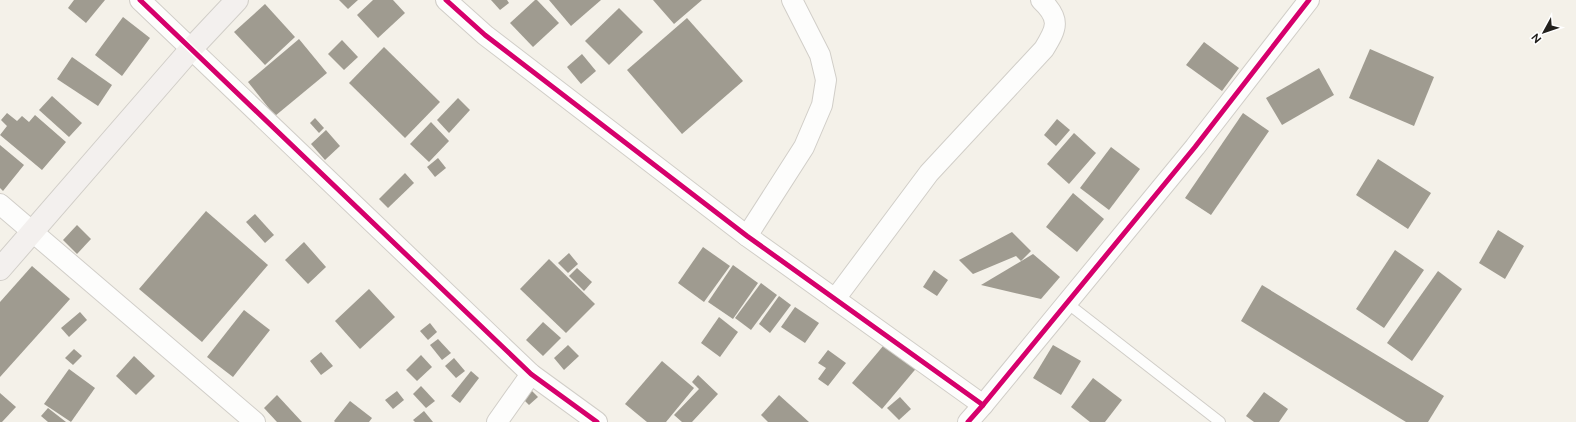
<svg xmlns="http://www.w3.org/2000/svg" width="1576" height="422" font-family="Raleway,sans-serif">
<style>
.building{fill:#9f9b90}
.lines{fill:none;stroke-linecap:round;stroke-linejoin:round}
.lane-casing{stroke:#d1cec8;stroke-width:12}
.street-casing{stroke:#d1cec8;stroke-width:22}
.secondary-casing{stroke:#d1cec8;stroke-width:24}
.lane{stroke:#fdfdfc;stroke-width:10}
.street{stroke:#fdfdfc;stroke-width:20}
.secondary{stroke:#f3f0ee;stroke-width:22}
.cycleway-casing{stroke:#fff;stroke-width:8}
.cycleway{stroke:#d6006c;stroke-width:5}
</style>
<rect width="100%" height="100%" fill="#f4f1e9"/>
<g class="building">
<path d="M74,0H105L86,23L68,8Z"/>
<path d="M339,0H358L348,9Z"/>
<path d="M373,0H393L405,13L378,38L357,15Z"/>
<path d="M491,0H507L509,3L500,10Z"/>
<path d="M535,0H537L559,23L533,47L510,23Z"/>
<path d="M549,0H601L571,26Z"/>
<path d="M653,0H702L674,24Z"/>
<path d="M265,4L295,37L265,65L234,32Z"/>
<path d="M619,8L643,32L609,65L585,41Z"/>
<path d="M123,17L150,38L122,76L95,55Z"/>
<path d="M687,18L743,81L682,134L627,70Z"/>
<path d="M299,39L327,73L275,116L248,82Z"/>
<path d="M342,40L358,57L344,70L328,54Z"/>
<path d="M1204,42L1239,68L1222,91L1186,65Z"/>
<path d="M384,47L440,102L405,138L349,83Z"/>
<path d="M1370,49L1434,77L1414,126L1349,98Z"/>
<path d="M582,54L596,71L581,84L567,67Z"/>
<path d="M72,57L112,85L98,106L57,79Z"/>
<path d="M1319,68L1334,95L1282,125L1266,98Z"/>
<path d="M52,96L82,123L69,137L39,110Z"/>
<path d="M458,98L470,110L449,133L437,120Z"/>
<path d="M7,113L17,121L22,116L29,122L35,115L66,142L42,170L0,135L7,126L1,120Z"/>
<path d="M1243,113L1269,131L1211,215L1185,198Z"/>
<path d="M315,118L324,128L319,133L310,123Z"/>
<path d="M1057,119L1070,130L1056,146L1044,135Z"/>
<path d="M431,122L449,141L429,162L410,144Z"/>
<path d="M326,130L340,146L325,160L311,144Z"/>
<path d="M1074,133L1096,153L1069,184L1047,164Z"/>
<path d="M0,145L24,165L3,191L0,188Z"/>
<path d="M1111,147L1140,169L1109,210L1080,188Z"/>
<path d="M438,158L446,168L435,177L427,167Z"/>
<path d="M1378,159L1431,193L1408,229L1356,195Z"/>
<path d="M405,173L414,183L388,208L379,199Z"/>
<path d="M1073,193L1104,219L1077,252L1046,227Z"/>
<path d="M206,211L268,265L202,342L139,289Z"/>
<path d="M255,214L274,235L265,243L246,222Z"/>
<path d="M77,225L91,239L77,254L63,240Z"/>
<path d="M1498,230L1524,246L1505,279L1479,263Z"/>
<path d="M1012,232L1031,251L1021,261L1016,256L973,274L959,260Z"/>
<path d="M304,242L326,267L308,284L285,260Z"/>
<path d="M703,247L730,266L704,302L678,283Z"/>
<path d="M1395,250L1424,270L1384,328L1356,309Z"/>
<path d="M569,253L578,264L568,273L558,263Z"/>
<path d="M1033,254L1060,277L1041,299L981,285Z"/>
<path d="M549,259L595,304L566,333L520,289Z"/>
<path d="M733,265L758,283L733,319L708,302Z"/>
<path d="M32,266L70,299L0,377V302Z"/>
<path d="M577,268L592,282L584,291L569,276Z"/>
<path d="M934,270L948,280L937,296L923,287Z"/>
<path d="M1438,271L1462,289L1412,361L1387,343Z"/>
<path d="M761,283L777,295L751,330L735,318Z"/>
<path d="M1262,285L1444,396L1428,422H1406L1241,321Z"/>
<path d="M369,289L395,317L360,349L335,321Z"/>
<path d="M779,296L791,305L770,333L759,324Z"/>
<path d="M795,307L819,323L805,343L781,327Z"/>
<path d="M244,310L270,330L233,377L207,357Z"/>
<path d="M80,312L87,320L69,337L61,328Z"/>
<path d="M719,317L738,332L720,357L701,343Z"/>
<path d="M543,322L561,338L543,356L526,340Z"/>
<path d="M430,323L437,332L428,340L420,331Z"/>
<path d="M438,339L451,353L442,360L430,345Z"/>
<path d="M889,339L919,365L882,409L852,383Z"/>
<path d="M568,345L579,356L564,370L554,358Z"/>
<path d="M1053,345L1081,361L1061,395L1033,378Z"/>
<path d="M74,349L82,356L73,365L65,358Z"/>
<path d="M828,350L846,363L828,386L818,379L826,368L818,363Z"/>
<path d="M321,352L333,366L321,375L310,361Z"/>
<path d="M421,355L432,367L417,381L406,370Z"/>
<path d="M134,356L155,376L136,395L116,376Z"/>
<path d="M454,358L465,371L456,378L445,366Z"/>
<path d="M662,361L694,388L666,422H647L625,404Z"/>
<path d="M69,369L95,388L71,422L44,404Z"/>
<path d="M471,371L479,378L460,403L451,396Z"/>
<path d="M698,375L718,394L692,422H682L674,415L699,389L692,382Z"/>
<path d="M1093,378L1122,400L1105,422H1090L1071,407Z"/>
<path d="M421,386L435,401L426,408L413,394Z"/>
<path d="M397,391L404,400L393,409L385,400Z"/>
<path d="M532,391L538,397L529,405L523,399Z"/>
<path d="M1264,392L1288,409L1279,422H1254L1246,416Z"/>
<path d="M0,393L16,407L2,422H0Z"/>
<path d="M277,395L302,422H277L264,408Z"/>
<path d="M779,395L809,422H768L761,415Z"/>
<path d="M900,397L911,409L899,420L887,408Z"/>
<path d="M350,401L372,418L369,422H335L334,421Z"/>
<path d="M48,408L66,422H48L41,416Z"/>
<path d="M424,411L433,422H415L413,420Z"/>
</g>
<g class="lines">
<defs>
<path id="lane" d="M1067,303L1220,422"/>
<g id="street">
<path d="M140,0L531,374L597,422"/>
<path d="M446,0L485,35L747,236L983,405"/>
<path d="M0,204L255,422"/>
<path d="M747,236L804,147L822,105L826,80L820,55L792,0"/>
<path d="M835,299L929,173L1044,49C1057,28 1061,19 1041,0"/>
<path d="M497,422L531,374"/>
<path d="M968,422L983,405L1195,147L1309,0"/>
</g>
<path id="secondary" d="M0,269L191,49L237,0"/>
</defs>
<use href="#lane" class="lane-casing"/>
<use href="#street" class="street-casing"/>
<use href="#secondary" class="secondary-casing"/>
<use href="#lane" class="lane"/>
<use href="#street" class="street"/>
<use href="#secondary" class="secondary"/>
<defs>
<g id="cycleway">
<path d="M140,0L531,374L597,422"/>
<path d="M446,0L485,35L747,236L983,405"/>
<path d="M968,422L983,405L1195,147L1309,0"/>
</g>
</defs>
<use href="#cycleway" class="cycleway-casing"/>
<use href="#cycleway" class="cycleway"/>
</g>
<g transform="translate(1544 32) rotate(230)" stroke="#ffffff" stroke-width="3" paint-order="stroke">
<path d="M0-3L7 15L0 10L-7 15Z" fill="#22201c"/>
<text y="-6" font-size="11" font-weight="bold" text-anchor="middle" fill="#22201c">N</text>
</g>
</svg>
